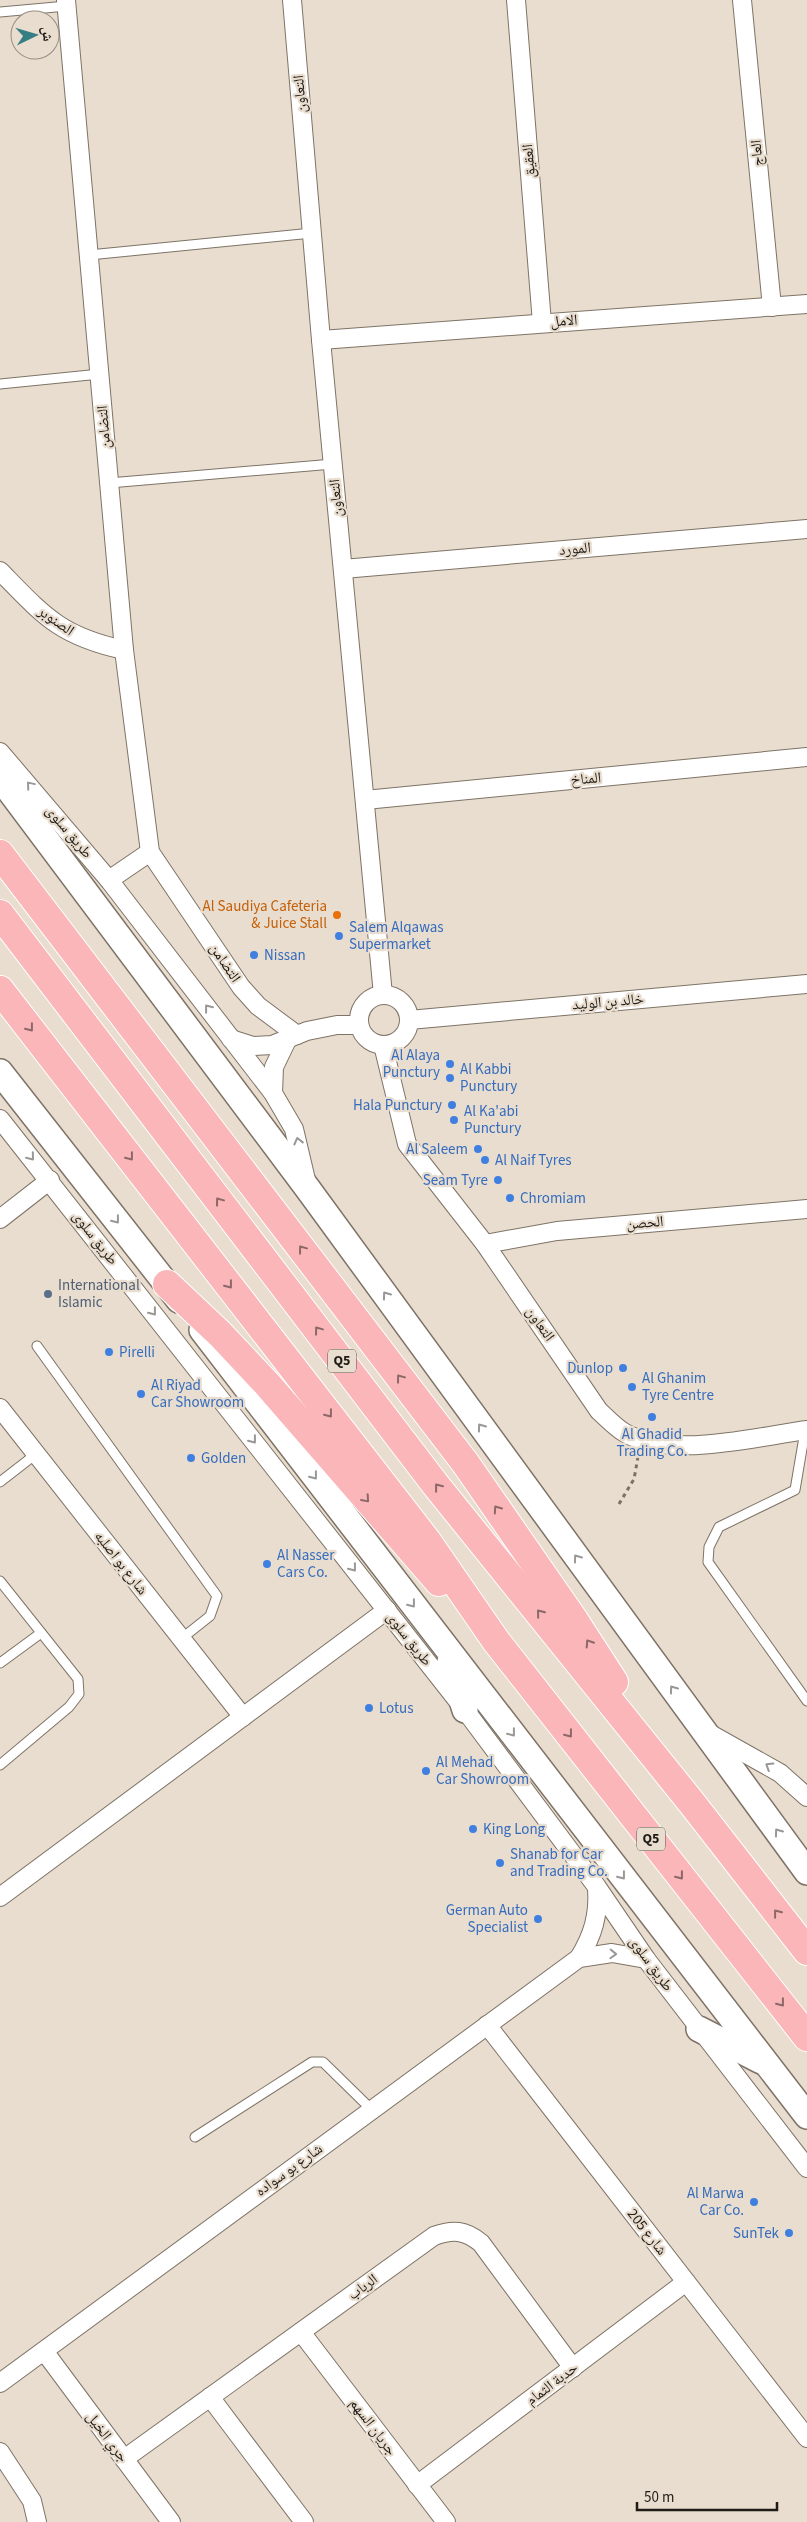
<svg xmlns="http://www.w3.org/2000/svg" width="807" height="2522" font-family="'Source Sans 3','Noto Naskh Arabic',sans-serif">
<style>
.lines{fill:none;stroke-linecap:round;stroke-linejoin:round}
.service-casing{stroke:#7e7366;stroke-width:11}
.minor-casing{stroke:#7e7366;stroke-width:20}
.secondary-casing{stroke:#7e7366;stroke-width:28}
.motorway-casing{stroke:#fff;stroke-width:30}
.path{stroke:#7a736a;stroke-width:3;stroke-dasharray:4 4;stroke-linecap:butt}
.service{stroke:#fff;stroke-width:9}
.minor{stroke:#fff;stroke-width:18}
.secondary{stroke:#fff;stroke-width:25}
.motorway{stroke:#fab6b9;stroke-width:28}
.oneway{stroke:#9a9896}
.oneway2{stroke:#8c6868}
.food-dot{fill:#e8710a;stroke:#e8ddce;stroke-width:2}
.shop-dot{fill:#3f7fe0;stroke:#e8ddce;stroke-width:2}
.service-dot{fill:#5c6f8a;stroke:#e8ddce;stroke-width:2}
.labels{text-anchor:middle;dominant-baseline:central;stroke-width:4.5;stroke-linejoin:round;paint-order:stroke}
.shield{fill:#e8ddce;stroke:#5b554d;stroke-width:1}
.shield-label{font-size:14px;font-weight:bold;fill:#1f1b16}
.street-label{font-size:15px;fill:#1f1b16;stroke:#e8ddce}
.food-label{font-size:15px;fill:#c56008;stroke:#e8ddce;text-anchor:end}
.shop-label{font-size:15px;fill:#366cbe;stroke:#e8ddce;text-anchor:start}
.service-label{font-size:15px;fill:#4e5e75;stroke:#e8ddce;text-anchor:start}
</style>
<rect width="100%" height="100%" fill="#e8ddce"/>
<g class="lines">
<defs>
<g id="service">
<path d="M0,12L67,6"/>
<path d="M89,255L312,233"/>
<path d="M0,384L100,374"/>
<path d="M109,483L333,464"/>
<path d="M37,1346L217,1596L210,1616L181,1639"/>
<path d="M805,1431L795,1490L719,1527L709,1547L708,1562L807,1701"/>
<path d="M0,1482L36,1454"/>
<path d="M0,1581L78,1679L79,1694L69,1707L0,1765"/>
<path d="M0,1663L41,1633"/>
<path d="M195,2137L312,2062H323L371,2109"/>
</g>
<g id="minor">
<path d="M66,0L124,650L150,852L241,987L258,1006L297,1035"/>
<path d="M292,0L321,340L383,995"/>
<path d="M516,0L542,323"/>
<path d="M742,0L772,307"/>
<path d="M321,340L807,304"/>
<path d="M343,569L807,529"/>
<path d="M0,571C44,616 60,636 124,650"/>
<path d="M0,752L109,880L273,1093L294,1129L307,1184"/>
<path d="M365,800L807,757"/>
<path d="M109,880L150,852"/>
<circle cx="384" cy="1020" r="25"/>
<path d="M409,1020L807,984"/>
<path d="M231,1039L253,1046L272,1045L307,1031L337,1025H359"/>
<path d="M383,1045L407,1144L485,1244L599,1411C608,1419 615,1427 625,1433C672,1459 755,1437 807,1430"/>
<path d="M273,1093L274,1067L287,1040"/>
<path d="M0,1119L465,1710L597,1887L646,1959L807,2168"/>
<path d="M0,1219L50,1180"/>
<path d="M485,1244L557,1231L807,1209"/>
<path d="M0,1408L243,1717"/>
<path d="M707,1732L780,1773L807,1797"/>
<path d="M0,1897L387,1610"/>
<path d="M579,1958C593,1935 599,1915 597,1888"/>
<path d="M487,2025L807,2438"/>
<path d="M301,2332L446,2522"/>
<path d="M44,2351L171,2522"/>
<path d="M0,2383L579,1958L612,1953L646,1959"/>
<path d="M210,2397L304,2522"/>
<path d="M0,2452L32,2501L37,2522"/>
<path d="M124,2459L434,2236C453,2229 465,2230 481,2243L573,2368"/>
<path d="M417,2485L686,2282"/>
</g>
<g id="secondary">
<path d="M0,778L308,1189L807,1872"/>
<path d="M0,1072L179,1300"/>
<path d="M202,1330L807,2116"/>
<path d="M450,1662L465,1710"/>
<path d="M699,2029L761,2061"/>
</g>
<g id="motorway">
<path d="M0,854L466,1464L574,1620L614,1682"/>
<path d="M0,914L435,1484L691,1802L807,1951"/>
<path d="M0,990L427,1541L496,1641L807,2037"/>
<path d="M167,1284L220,1334L267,1384L439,1582"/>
</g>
</defs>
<use href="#service" class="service-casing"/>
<use href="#minor" class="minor-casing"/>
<use href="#secondary" class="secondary-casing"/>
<use href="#motorway" class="motorway-casing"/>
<path class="path" d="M619,1504L634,1479L638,1457"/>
<use href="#service" class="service"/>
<use href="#minor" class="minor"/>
<use href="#secondary" class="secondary"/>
<use href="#motorway" class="motorway"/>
</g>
<defs><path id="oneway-chevron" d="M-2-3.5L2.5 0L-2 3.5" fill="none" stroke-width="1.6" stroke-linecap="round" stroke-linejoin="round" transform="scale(1.25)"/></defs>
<g class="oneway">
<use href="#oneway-chevron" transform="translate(30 785) rotate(-130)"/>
<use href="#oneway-chevron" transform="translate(208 1008) rotate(-128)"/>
<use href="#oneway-chevron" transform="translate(298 1141) rotate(-104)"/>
<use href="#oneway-chevron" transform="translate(31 1157) rotate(51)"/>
<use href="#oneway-chevron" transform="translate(116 1220) rotate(52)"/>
<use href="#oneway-chevron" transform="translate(386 1295) rotate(-126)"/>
<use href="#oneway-chevron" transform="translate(153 1312) rotate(52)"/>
<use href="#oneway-chevron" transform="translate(481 1427) rotate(-126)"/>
<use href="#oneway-chevron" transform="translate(253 1440) rotate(52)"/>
<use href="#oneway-chevron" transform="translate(314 1476) rotate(52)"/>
<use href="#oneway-chevron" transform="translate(577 1558) rotate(-126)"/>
<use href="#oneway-chevron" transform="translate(353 1568) rotate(52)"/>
<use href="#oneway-chevron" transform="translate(412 1604) rotate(52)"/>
<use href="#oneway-chevron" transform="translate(673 1689) rotate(-126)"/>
<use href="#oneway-chevron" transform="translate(512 1733) rotate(52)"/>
<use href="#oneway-chevron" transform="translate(769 1766) rotate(-148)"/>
<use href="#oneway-chevron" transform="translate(778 1832) rotate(-126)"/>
<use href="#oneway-chevron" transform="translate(622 1876) rotate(52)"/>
<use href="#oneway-chevron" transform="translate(613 1954) rotate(2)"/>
</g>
<g class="oneway2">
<use href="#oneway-chevron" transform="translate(30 1028) rotate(52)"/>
<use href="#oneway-chevron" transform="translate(130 1157) rotate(52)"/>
<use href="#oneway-chevron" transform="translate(219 1201) rotate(-127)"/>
<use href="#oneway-chevron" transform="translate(302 1249) rotate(-127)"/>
<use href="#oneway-chevron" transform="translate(229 1285) rotate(52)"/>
<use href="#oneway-chevron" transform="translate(318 1330) rotate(-127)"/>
<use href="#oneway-chevron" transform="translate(400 1378) rotate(-127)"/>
<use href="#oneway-chevron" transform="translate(329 1414) rotate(52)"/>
<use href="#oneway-chevron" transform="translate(438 1487) rotate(-128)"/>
<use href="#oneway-chevron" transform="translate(366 1499) rotate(49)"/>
<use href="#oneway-chevron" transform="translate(497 1509) rotate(-125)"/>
<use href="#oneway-chevron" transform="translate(540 1613) rotate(-129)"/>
<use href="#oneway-chevron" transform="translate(589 1643) rotate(-123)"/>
<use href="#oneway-chevron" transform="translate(569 1734) rotate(52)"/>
<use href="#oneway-chevron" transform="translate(680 1876) rotate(52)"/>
<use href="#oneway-chevron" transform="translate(777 1913) rotate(-128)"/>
<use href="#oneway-chevron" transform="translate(781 2003) rotate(52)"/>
</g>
<circle class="food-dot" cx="337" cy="915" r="5"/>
<g class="shop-dot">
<circle cx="339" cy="936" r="5"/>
<circle cx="254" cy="955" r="5"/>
<circle cx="450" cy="1064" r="5"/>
<circle cx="450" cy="1078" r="5"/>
<circle cx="452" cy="1105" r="5"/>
<circle cx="454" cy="1120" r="5"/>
<circle cx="478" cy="1149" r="5"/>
<circle cx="485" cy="1160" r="5"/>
<circle cx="498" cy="1180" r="5"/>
<circle cx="510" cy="1198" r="5"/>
<circle cx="109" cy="1352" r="5"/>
<circle cx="623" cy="1368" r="5"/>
<circle cx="632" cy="1387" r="5"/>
<circle cx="141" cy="1394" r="5"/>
<circle cx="652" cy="1417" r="5"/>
<circle cx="191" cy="1458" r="5"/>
<circle cx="267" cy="1564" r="5"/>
<circle cx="369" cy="1708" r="5"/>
<circle cx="426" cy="1771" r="5"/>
<circle cx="473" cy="1829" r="5"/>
<circle cx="500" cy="1863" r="5"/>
<circle cx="538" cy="1919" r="5"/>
<circle cx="754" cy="2202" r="5"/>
<circle cx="789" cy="2233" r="5"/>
</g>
<circle class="service-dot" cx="48" cy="1294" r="5"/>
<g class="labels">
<g class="shield">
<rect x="328" y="1349.5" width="28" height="23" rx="4"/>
<rect x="637" y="1827.5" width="28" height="23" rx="4"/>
</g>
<g class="shield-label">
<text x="342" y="1361">Q5</text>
<text x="651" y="1839">Q5</text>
</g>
<g class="street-label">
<text transform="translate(300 94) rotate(-95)">التعاون</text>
<text transform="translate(757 153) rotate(-95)">العاج</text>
<text transform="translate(529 161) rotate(-95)">العقيق</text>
<text transform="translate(564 321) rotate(-4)">الامل</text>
<text transform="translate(104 427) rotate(-95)">التضامن</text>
<text transform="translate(336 498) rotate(-95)">التعاون</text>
<text transform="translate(575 549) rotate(-5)">المورد</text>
<text transform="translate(56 621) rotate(35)">الصنوبر</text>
<text transform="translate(586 779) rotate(-5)">المناخ</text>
<text transform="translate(69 832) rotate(50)">طريق سلوى</text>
<text transform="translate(225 963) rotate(56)">التضامن</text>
<text transform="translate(608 1002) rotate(-5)">خالد بن الوليد</text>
<text transform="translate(645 1223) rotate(-5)">الحصن</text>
<text transform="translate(95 1238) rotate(52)">طريق سلوى</text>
<text transform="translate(540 1324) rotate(55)">التعاون</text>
<text transform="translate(121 1563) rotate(52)">شارع بو اصلبه</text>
<text transform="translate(409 1639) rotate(52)">طريق سلوى</text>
<text transform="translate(651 1964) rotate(54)">طريق سلوى</text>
<text transform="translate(289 2170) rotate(-36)">شارع بو سواده</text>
<text transform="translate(647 2232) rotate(52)">شارع 205</text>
<text transform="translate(363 2287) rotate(-36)">الرباب</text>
<text transform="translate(552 2384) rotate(-37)">حدبة الثمام</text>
<text transform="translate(373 2427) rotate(53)">جريان السهم</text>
<text transform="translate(107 2437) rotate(53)">جري الخيل</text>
</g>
<g class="food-label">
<text x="327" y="906">Al Saudiya Cafeteria<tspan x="327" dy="17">&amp; Juice Stall</tspan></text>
</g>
<g class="shop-label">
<text x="349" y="927">Salem Alqawas<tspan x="349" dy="17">Supermarket</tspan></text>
<text x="264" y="955">Nissan</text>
<text x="440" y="1055" text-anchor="end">Al Alaya<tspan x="440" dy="17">Punctury</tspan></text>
<text x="460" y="1069">Al Kabbi<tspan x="460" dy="17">Punctury</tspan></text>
<text x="442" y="1105" text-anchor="end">Hala Punctury</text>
<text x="464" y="1111">Al Ka'abi<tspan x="464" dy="17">Punctury</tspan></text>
<text x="468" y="1149" text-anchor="end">Al Saleem</text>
<text x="495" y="1160">Al Naif Tyres</text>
<text x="488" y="1180" text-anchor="end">Seam Tyre</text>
<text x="520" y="1198">Chromiam</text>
<text x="119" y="1352">Pirelli</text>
<text x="613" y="1368" text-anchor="end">Dunlop</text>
<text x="642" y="1378">Al Ghanim<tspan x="642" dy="17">Tyre Centre</tspan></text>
<text x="151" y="1385">Al Riyad<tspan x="151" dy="17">Car Showroom</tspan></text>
<text x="652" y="1434" text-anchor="middle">Al Ghadid<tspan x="652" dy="17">Trading Co.</tspan></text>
<text x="201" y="1458">Golden</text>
<text x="277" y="1555">Al Nasser<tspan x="277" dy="17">Cars Co.</tspan></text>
<text x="379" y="1708">Lotus</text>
<text x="436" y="1762">Al Mehad<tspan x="436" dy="17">Car Showroom</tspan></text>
<text x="483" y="1829">King Long</text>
<text x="510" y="1854">Shanab for Car<tspan x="510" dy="17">and Trading Co.</tspan></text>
<text x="528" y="1910" text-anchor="end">German Auto<tspan x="528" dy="17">Specialist</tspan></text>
<text x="744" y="2193" text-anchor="end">Al Marwa<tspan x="744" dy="17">Car Co.</tspan></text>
<text x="779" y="2233" text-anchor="end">SunTek</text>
</g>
<g class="service-label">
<text x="58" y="1285">International<tspan x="58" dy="17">Islamic</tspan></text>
</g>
</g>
<g transform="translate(35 35) rotate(85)"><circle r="24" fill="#e8ddce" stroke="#988f84"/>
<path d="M0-4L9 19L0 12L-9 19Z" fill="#367e83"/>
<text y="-8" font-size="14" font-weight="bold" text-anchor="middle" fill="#1f1b16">ش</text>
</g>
<path d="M637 2502v8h140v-8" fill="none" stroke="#1f1b16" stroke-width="2.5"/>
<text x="644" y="2502" font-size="15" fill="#1f1b16" stroke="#e8ddce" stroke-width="4" paint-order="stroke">50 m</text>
</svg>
